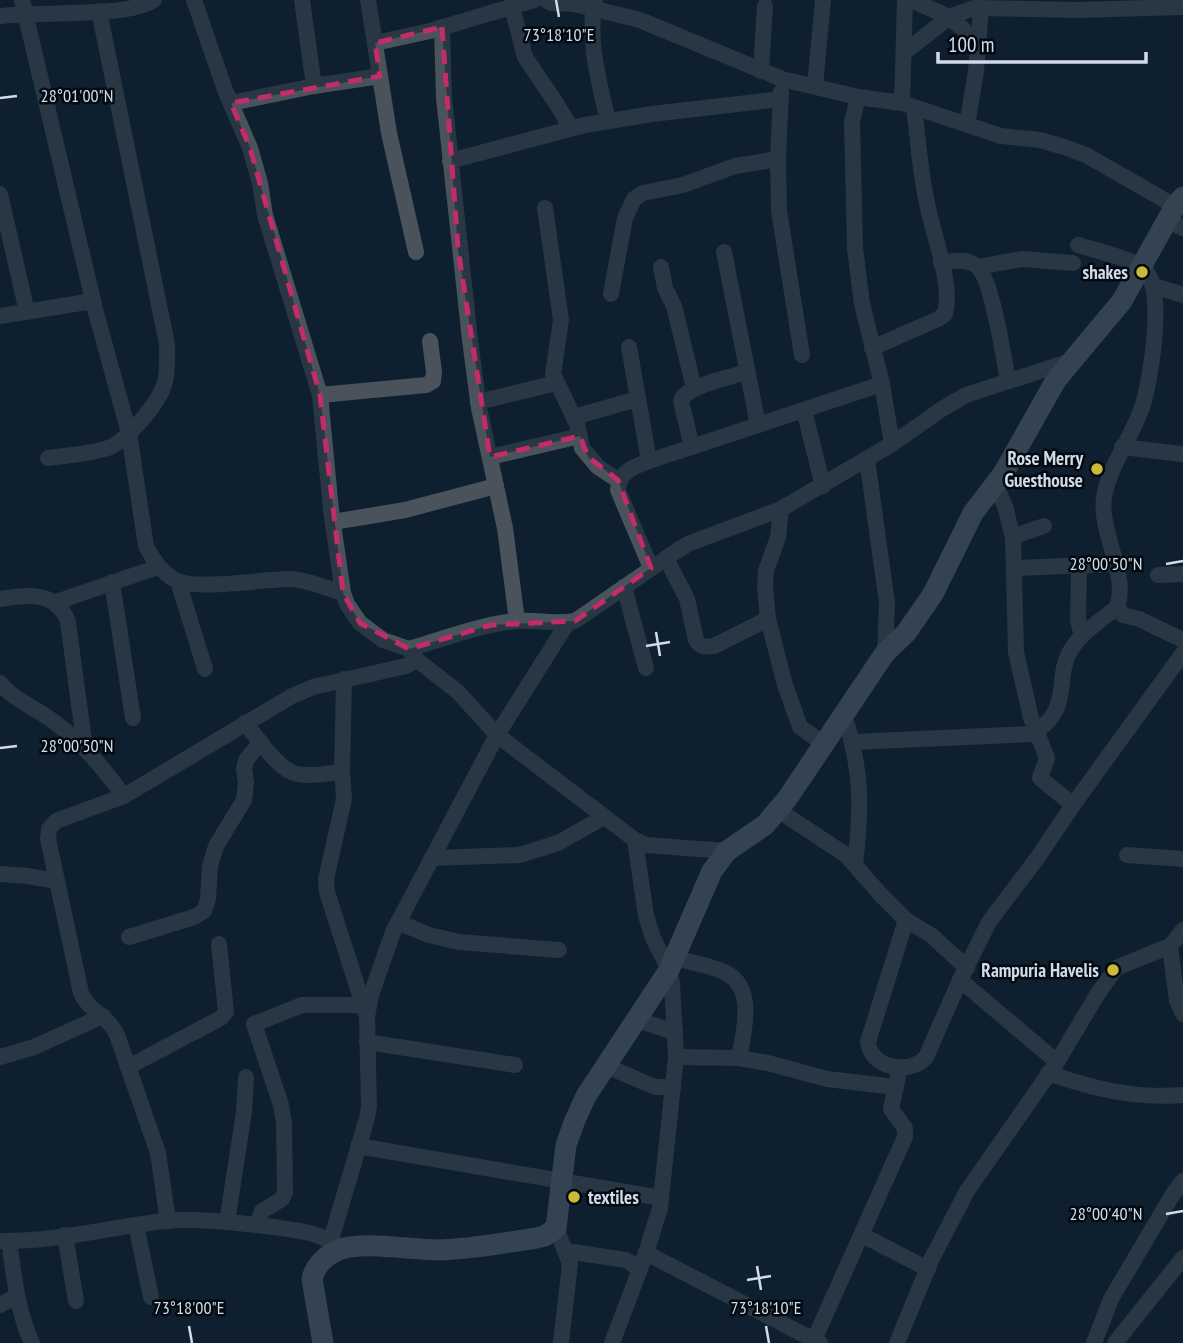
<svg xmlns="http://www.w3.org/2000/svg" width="1183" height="1343" font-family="'PT Sans Narrow',sans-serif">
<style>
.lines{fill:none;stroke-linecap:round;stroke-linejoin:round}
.street{stroke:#4a525b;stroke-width:16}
.secondary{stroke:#62707d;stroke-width:21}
.marked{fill:none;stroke:#c42c69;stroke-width:5;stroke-dasharray:14 9;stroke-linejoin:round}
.ticks{fill:none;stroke:#d1dce8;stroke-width:2.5}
.poi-dot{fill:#ceb838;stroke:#030910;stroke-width:2.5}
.labels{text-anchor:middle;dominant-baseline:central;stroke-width:5;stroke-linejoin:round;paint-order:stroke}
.poi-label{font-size:19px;font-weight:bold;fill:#d1dce8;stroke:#030910;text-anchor:end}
.ticks-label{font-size:18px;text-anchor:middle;fill:#d1dce8;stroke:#030910;stroke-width:5;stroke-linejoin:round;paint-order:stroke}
</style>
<rect width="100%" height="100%" fill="#0e1f30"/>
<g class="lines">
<g class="street">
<path d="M22,0L95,309L129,433L146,546C153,560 163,575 178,581C199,590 264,579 291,579C308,580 326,588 343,593"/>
<path d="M194,0L225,90L250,148L260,183L265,215L320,395L331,510L343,593L347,604L360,623L383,640L409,649L417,660L458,692L497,735L635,840L645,845L727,851"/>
<path d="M302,0L314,86"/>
<path d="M368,0L389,133L416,252"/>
<path d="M546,0L551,3L574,4L640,20L782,79L858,97L902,103L1001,136L1040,140L1067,148L1086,155L1175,206"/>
<path d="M595,0C587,41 599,81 608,121"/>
<path d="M911,0L949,17L978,42"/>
<path d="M512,7L525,57L556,103L571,128"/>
<path d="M0,16C37,11 128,18 154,0"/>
<path d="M442,27L444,98L470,340L479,408L505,528L517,621"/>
<path d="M375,43L430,31L534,0"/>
<path d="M904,53L949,17L974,8L1077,10L1183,7"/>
<path d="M761,71L765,6"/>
<path d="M815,86L823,0"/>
<path d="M781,92L778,159L779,211L802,355"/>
<path d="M858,97L852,122L855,248L862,304L882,384L892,444"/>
<path d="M231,103L314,86L380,76"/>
<path d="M902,103L905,0"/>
<path d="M967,125L976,71L981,8"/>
<path d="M450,161L585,125L652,114L781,99"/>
<path d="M0,194L27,312"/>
<path d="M545,208L561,320L553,374L577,424L582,448L598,467L618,480"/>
<path d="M1167,220L1183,228"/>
<path d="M1078,245C1094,250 1133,259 1144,269C1166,287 1151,377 1143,404C1133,437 1110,463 1104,497C1099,533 1129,575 1117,607L1123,615L1139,619L1183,640"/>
<path d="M724,252L758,425"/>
<path d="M941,263C952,261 967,258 977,266C992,279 1004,359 1008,381"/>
<path d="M661,267L665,288L674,306L694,388"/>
<path d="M978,267L1022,259L1073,263"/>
<path d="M1154,286L1183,295"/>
<path d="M611,294L625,218L634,199L643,193L683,185L735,166L778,159"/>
<path d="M0,316L93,301"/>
<path d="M629,347L649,461"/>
<path d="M872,348L938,319L945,314C953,283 933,235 927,203C920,172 918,139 914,107"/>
<path d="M320,395L426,385L433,381L434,372L430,341"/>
<path d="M478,402L556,383"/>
<path d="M804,410L823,486"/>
<path d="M574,417L637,399"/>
<path d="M692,447L681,401C686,385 732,377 747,372"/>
<path d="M1122,447L1183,454"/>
<path d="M490,457L580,436"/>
<path d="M48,458C68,455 90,454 108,448C127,441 160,402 165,382C168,369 167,357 167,344L99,11"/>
<path d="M867,459L887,603L885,653"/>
<path d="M995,484L1005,506L1013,538"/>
<path d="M781,509L778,537L766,571L765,588L768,619L785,685L800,727L824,744"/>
<path d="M333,522L405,510L496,486"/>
<path d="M1044,526L1020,534L1013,538L1016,652L1031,718L1047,758L1040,778L1073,805"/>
<path d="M666,558L687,599L696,640C701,648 705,647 714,646L768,619"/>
<path d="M1079,565L1078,620L1082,636"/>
<path d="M651,568L618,490C619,472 633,467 649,461L882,384"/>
<path d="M1014,568L1114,564"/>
<path d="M1158,575L1183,574"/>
<path d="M178,581L205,669"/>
<path d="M112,582L133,718"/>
<path d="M624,587L646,668"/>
<path d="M0,599C27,594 57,591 68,622L85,749"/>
<path d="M56,602L158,567"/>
<path d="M409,649C443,639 479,625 515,621C536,619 553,625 575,621L678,550L690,543L781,509L892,444L942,409L966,395L1071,361"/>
<path d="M344,679L342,772L344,799L326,879L327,892L366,1014"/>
<path d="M0,683C14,700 36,708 53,721C82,742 103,768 124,796"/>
<path d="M844,715C862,770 862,807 855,864"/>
<path d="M245,723C257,737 278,770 297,774C311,777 328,773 342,772"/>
<path d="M853,742L1032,734C1075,709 1052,679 1072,648C1083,631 1102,620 1117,607"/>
<path d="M778,810L846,855L881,895L906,920L931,935L967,968"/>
<path d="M1127,855L1183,859"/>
<path d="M432,858L519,855L558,843L604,817"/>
<path d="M0,874L27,876L57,881"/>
<path d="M906,920L868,1042C870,1068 910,1076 926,1057L960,980"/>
<path d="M398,922L429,935L459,942L559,950"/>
<path d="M129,937L194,917L204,911L208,899L210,866L216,846L244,800L246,783L244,769L246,760L261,742"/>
<path d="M1170,946L1177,1001L1183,1014"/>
<path d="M674,958C690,962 707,965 722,971C757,985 744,1030 739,1058"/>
<path d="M637,1020L675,1032"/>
<path d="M367,1042L515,1065"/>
<path d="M0,1057L34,1047L103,1016"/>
<path d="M676,1057L739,1058L768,1063L827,1079L896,1087"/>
<path d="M1057,1062L960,980L989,922L1038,857L1073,805L1183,653"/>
<path d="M606,1066L655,1087H673"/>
<path d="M128,1067L221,1018L226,1012L219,944"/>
<path d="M1048,1073C1094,1089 1135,1099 1183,1095"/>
<path d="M358,1146L661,1198"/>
<path d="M168,1221L158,1153L117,1035C109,1016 89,1012 81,993L48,839L49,829L56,821L124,796L292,696L313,687L406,666L417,660"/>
<path d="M227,1222L244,1112L246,1077"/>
<path d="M136,1225L151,1297"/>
<path d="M257,1225L262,1211L282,1199L285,1192L284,1123L281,1105L254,1024L302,1005H363"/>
<path d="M556,1228L570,1264L561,1343"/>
<path d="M65,1235L76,1301"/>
<path d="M862,1235L928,1269"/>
<path d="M331,1240L367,1118L369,1107L367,1017L371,995L393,932L497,735L568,622"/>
<path d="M0,1241C55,1242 111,1227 165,1221C200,1218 238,1223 273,1227C295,1230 321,1232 338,1247"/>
<path d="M9,1241C14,1275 17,1311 32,1343"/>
<path d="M566,1251L626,1260L640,1269"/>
<path d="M646,1253L820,1343"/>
<path d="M0,1305L17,1296"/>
<path d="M814,1340L905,1137V1128L891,1109L900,1067"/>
<path d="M612,1343L646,1253L660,1208L676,1057L672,983L669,970L653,938L646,916L635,840"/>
<path d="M897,1343L931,1260L967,1191L1057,1062L1097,995L1116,968L1170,946L1183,930"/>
<path d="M1094,1343L1111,1299L1173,1194L1183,1181"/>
<path d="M1115,1343L1183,1258"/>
</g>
<path class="secondary" d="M323,1343L312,1279C315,1265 327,1254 341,1249C364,1241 412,1250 438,1250C471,1249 503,1243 536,1238L545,1236L556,1228L566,1145L575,1120L586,1096L669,970L712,871L727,851L765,825L787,799L885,653L906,633L933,594L973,513L1003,474L1056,380L1122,301L1175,206L1183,197"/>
</g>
<path d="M0 0H1183V1343H0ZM442,27L458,249L490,457L580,436L588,457L618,480L651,568L575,621L491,625L409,649L360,623L343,593L320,395L250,148L231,103L380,76L375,43Z" fill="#0e1f30" fill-opacity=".55" fill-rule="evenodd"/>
<path class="marked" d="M442,27L458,249L490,457L580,436L588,457L618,480L651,568L575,621L491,625L409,649L360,623L343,593L320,395L250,148L231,103L380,76L375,43Z"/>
<path class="ticks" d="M556,0L559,17M0,98L17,96M1166,564L1183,561M656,632L660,656M646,646L670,642M0,748L17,746M1166,1214L1183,1211M757,1266L761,1290M747,1280L771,1276M189,1326L192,1343M766,1326L769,1343"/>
<g class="poi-dot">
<circle cx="1142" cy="272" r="7"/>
<circle cx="1097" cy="469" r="7"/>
<circle cx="1113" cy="970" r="7"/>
<circle cx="574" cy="1197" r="7"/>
</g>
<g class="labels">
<g class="poi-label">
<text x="1128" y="272">shakes</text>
<text x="1083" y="458">Rose Merry<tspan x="1083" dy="22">Guesthouse</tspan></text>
<text x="1099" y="970">Rampuria Havelis</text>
<text x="588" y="1197" text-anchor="start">textiles</text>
</g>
</g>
<g class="ticks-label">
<text x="559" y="41">73°18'10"E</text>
<text x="77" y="102">28°01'00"N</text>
<text x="1106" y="570">28°00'50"N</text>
<text x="77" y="752">28°00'50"N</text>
<text x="1106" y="1220">28°00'40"N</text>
<text x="189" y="1314">73°18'00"E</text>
<text x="766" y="1314">73°18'10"E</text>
</g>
<path d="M938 52v10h208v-10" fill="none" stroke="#d1dce8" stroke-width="3.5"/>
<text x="948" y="52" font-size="21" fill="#d1dce8" stroke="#030910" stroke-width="5" paint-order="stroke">100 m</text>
</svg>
